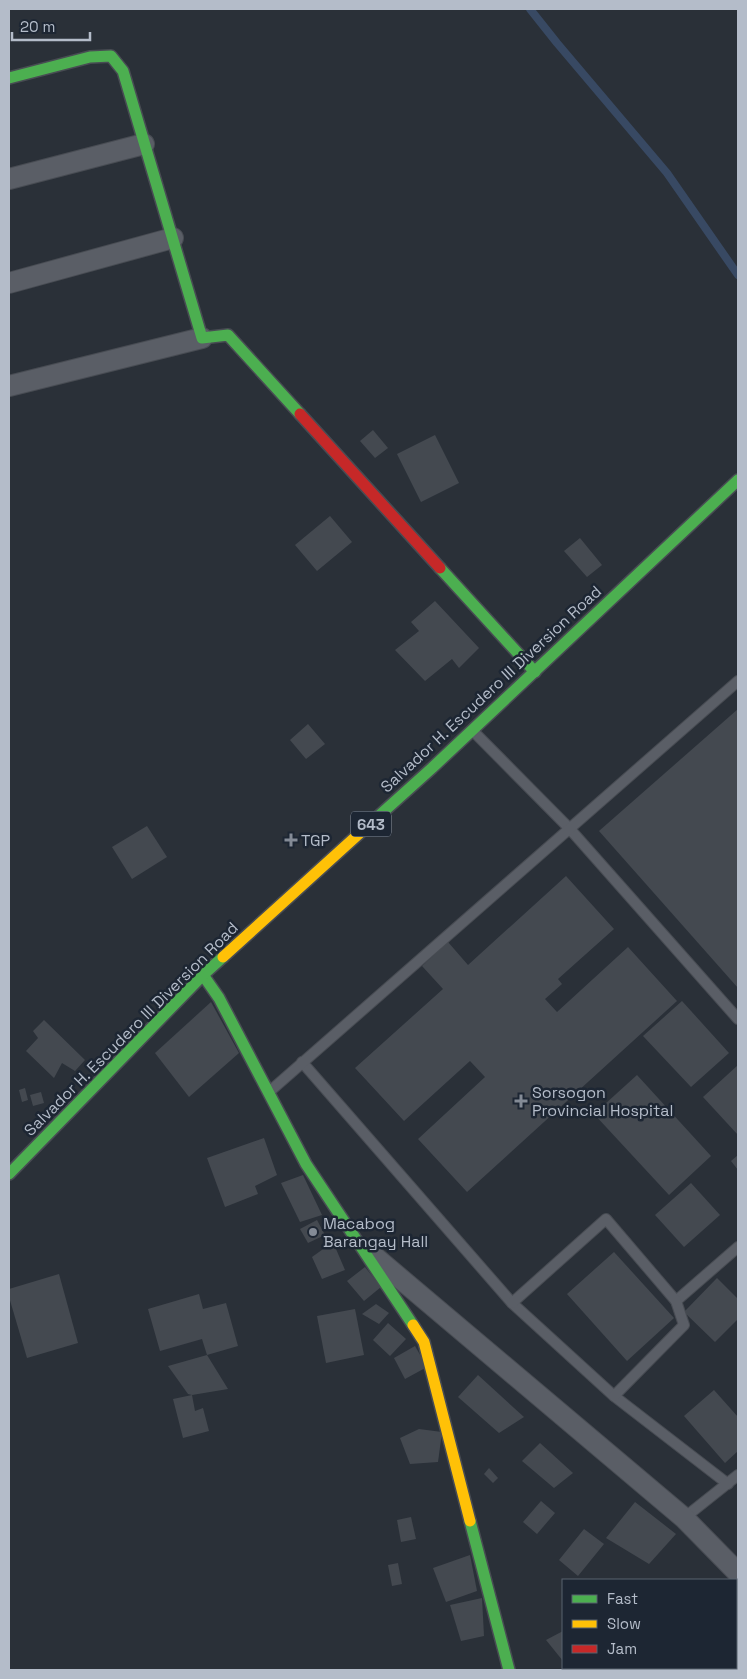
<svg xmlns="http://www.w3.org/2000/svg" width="747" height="1679" font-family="'Space Grotesk',sans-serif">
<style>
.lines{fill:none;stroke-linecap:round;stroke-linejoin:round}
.stream{stroke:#384963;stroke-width:8}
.building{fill:#444950}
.lane-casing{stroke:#484c53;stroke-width:12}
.street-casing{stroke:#484c53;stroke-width:22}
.fast-casing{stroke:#484c53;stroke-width:14}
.slow-casing{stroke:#484c53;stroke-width:14}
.jam-casing{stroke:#484c53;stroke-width:14}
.lane{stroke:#5a5e66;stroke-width:10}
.street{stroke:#5a5e66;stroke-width:20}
.fast{stroke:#4caf50;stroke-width:11}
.slow{stroke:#ffc107;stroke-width:11}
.jam{stroke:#c62828;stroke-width:11}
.poi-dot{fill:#848b96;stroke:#1d2633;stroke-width:2}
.labels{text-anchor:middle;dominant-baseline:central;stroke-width:5;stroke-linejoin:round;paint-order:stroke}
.shield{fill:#1d2633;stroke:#878f9c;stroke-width:1}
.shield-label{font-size:15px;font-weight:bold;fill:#b4bcc9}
.street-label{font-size:16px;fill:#b4bcc9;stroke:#1d2633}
.poi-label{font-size:16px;fill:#b4bcc9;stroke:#1d2633;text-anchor:start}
</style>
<rect width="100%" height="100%" fill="#2a3038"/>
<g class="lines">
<path class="stream" d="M530,9L557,43L667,173L738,275"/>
</g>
<g class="building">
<path d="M373,430L388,448L375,458L360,441Z"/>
<path d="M435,435L459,483L421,502L397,454Z"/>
<path d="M330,516L352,542L317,571L295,545Z"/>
<path d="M580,538L602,565L587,577L564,551Z"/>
<path d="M435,601L479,648L459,668L452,659L425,681L395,650L419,631L411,622Z"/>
<path d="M738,709V988L599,831Z"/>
<path d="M308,724L325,744L306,759L290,740Z"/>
<path d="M147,826L167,857L132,879L112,847Z"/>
<path d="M566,876L614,929L558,979L562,984L545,999L557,1012L628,947L677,1001L467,1192L418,1139L485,1077L470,1061L404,1121L355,1068L443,989L422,966L438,951L448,942L468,965Z"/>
<path d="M682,1001L729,1053L691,1087L643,1036Z"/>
<path d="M211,1002L239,1053L189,1097L155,1053Z"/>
<path d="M44,1020L85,1060L75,1071L62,1063L54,1078L26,1051L38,1038L33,1031Z"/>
<path d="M738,1065V1135L703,1097Z"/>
<path d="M637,1075L711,1156L669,1195L594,1114Z"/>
<path d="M25,1088L28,1100L22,1102L19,1090Z"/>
<path d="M41,1092L44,1103L33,1106L30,1095Z"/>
<path d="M264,1138L277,1175L255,1186L258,1194L225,1207L207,1158Z"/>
<path d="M738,1155V1170L731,1161Z"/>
<path d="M303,1175L322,1215L300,1222L281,1183Z"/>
<path d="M691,1183L720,1215L684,1247L655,1215Z"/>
<path d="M317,1220L325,1235L308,1243L300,1229Z"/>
<path d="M333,1242L345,1270L322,1279L312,1257Z"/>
<path d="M614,1252L674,1318L627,1361L567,1294Z"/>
<path d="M365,1267L381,1287L364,1301L347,1281Z"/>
<path d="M59,1274L78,1343L27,1358L9,1297V1289Z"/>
<path d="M717,1278L738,1299V1319L715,1342L684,1312Z"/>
<path d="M199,1294L203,1309L226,1303L238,1346L207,1355L202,1339L160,1351L148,1309Z"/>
<path d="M376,1304L389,1313L379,1324L362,1314Z"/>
<path d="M355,1309L364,1355L326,1363L317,1316Z"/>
<path d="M388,1323L406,1339L390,1356L373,1340Z"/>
<path d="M415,1346L427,1367L405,1379L394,1358Z"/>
<path d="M207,1355L228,1389L192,1395L188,1394L168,1366Z"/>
<path d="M478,1375L524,1417L499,1433L458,1397Z"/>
<path d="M714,1390L738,1417V1451L725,1463L684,1416Z"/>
<path d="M192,1395L195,1411L203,1408L209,1431L183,1438L173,1399Z"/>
<path d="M419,1429L442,1432L438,1462L410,1464L400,1438Z"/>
<path d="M540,1443L573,1473L554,1488L522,1461Z"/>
<path d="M489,1468L498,1478L493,1483L484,1474Z"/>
<path d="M541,1501L555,1513L537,1534L523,1522Z"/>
<path d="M635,1502L676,1534L649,1564L606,1538Z"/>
<path d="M411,1517L416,1539L401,1542L397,1520Z"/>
<path d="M584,1529L604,1544L578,1576L559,1560Z"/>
<path d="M470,1555L477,1591L446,1602L433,1568Z"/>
<path d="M398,1563L402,1584L392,1586L388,1565Z"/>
<path d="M482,1598L484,1636L461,1641L450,1605Z"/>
<path d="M563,1631V1661L546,1640Z"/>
<path d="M569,1668H608L610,1670H571Z"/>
</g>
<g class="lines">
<defs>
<g id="lane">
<path d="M473,731L569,828L738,1019"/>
<path d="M302,1062L512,1303L614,1396L728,1484"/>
<path d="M269,1092L738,681"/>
<path d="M676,1301L738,1247"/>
<path d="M512,1303L606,1219L676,1301L684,1325L614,1396"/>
<path d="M684,1518L738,1475"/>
</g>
<g id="street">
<path d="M9,179L144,144"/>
<path d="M9,283L173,238"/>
<path d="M9,386L202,338"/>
<path d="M376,1258L684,1518L738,1573"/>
</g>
<g id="fast">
<path d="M9,78L90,57L111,56L123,71L202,338L228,335L300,414"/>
<path d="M440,568L535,672"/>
<path d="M362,831L432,768L738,480"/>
<path d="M203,975L219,998L306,1164L413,1325"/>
<path d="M9,1174L203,975L223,957"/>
<path d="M470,1521L509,1670"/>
</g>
<g id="slow">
<path d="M223,957L362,831"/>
<path d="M413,1325L424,1342L470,1521"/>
</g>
<path id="jam" d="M300,414L440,568"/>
</defs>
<use href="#lane" class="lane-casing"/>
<use href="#street" class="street-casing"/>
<use href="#fast" class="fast-casing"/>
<use href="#slow" class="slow-casing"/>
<use href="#jam" class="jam-casing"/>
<use href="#lane" class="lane"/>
<use href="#street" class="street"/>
<use href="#fast" class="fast"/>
<use href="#slow" class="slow"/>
<use href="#jam" class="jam"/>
</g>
<g class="poi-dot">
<path d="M288.5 832.5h5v5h5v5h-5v5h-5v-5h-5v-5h5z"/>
<path d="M518.5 1093.5h5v5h5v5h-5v5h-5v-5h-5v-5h5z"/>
<circle cx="313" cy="1232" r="5"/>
</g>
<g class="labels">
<rect class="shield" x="351" y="811.5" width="40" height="25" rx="4"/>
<g class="shield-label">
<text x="371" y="824">643</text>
</g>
<g class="street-label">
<text transform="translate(491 689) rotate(-43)">Salvador H. Escudero III Diversion Road</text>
<text transform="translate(131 1029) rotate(-45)">Salvador H. Escudero III Diversion Road</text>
</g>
<g class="poi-label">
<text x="301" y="840">TGP</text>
<text x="532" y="1092">Sorsogon<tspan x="532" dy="18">Provincial Hospital</tspan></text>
<text x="323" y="1223">Macabog<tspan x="323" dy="18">Barangay Hall</tspan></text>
</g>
</g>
<rect width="747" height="1679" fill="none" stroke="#b4bcc9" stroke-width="20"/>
<rect x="562" y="1579" width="175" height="90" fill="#1d2633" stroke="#59626f"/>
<rect x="572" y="1595" width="25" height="8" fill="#4caf50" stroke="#59626f"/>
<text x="607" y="1604" font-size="15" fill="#b4bcc9">Fast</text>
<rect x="572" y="1620" width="25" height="8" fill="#ffc107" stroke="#59626f"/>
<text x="607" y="1629" font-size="15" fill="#b4bcc9">Slow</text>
<rect x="572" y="1645" width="25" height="8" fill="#c62828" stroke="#59626f"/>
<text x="607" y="1654" font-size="15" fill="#b4bcc9">Jam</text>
<path d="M12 32v8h78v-8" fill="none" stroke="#b4bcc9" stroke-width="2.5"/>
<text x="20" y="32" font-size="15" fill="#b4bcc9" stroke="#1d2633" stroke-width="4" paint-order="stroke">20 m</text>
</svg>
